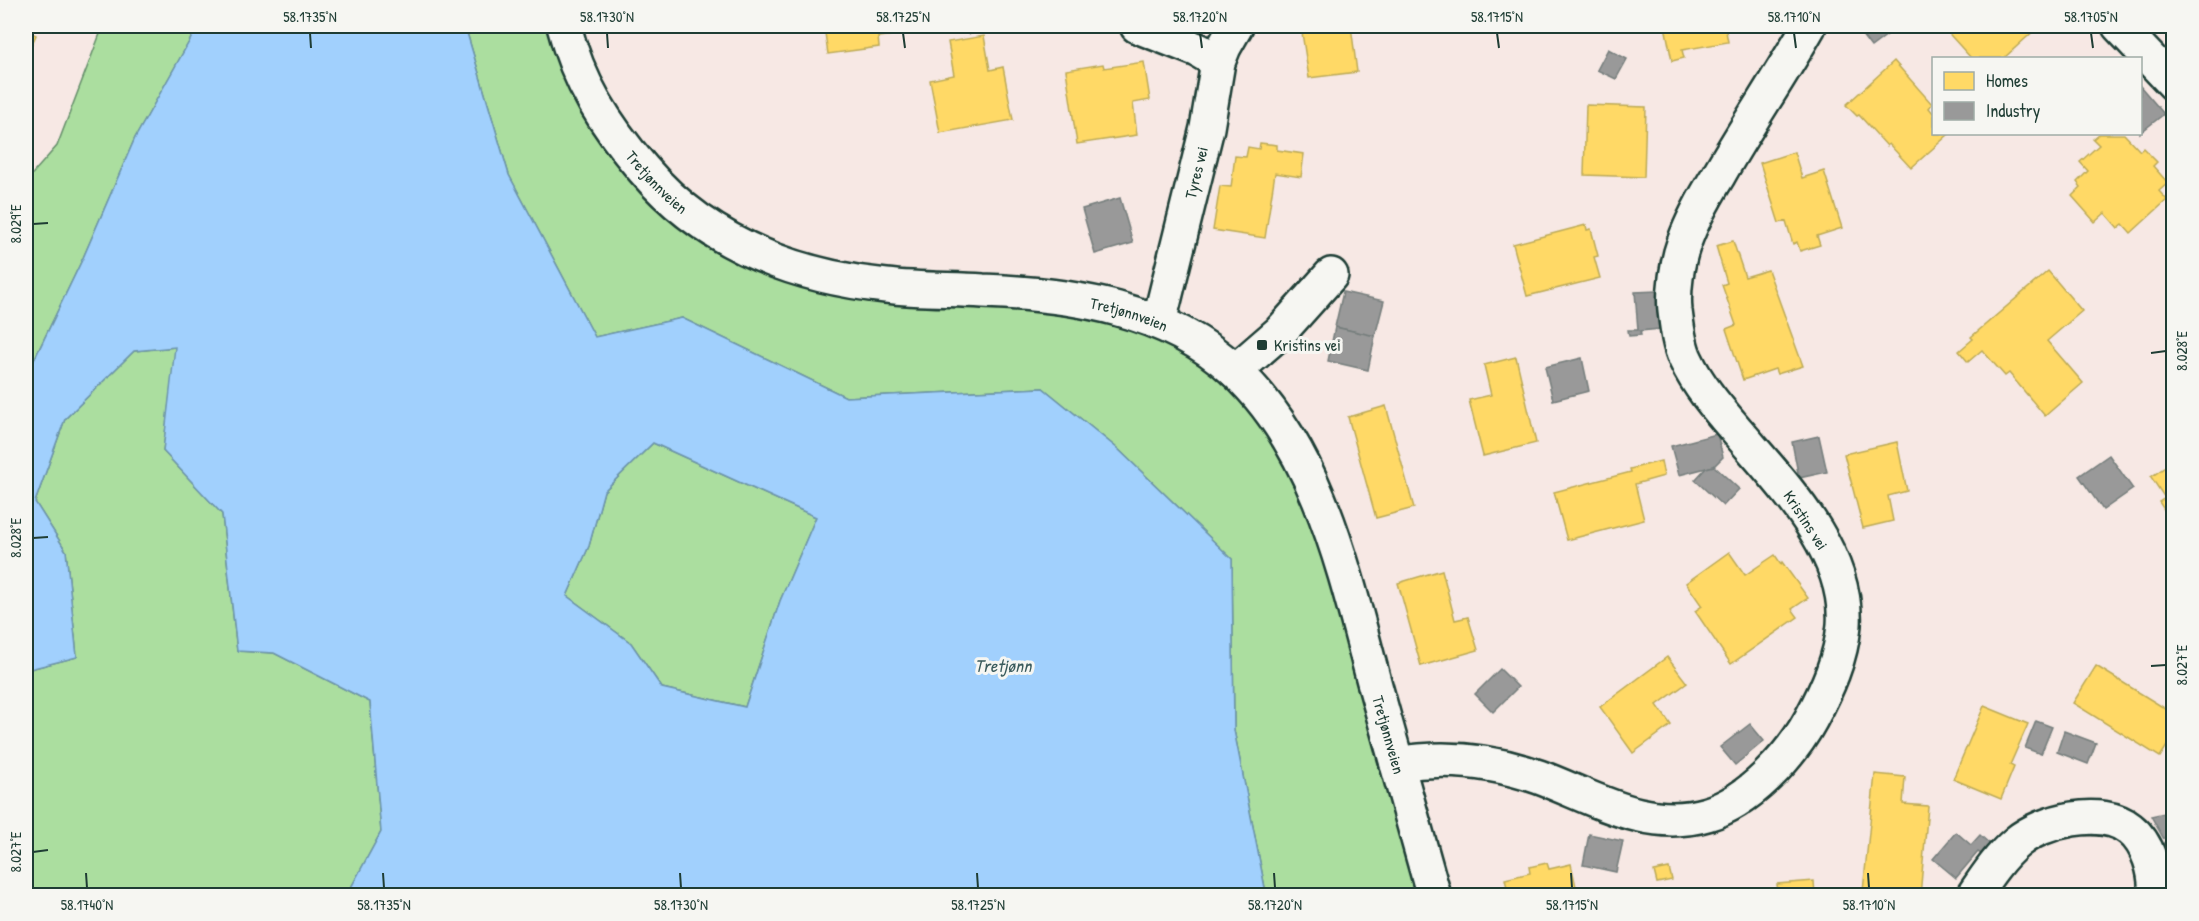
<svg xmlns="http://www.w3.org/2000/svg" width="2199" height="921" font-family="'Patrick Hand',sans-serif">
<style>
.green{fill:#abde9f;stroke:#658e6a;stroke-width:1.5}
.water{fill:#a1d0fd;stroke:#6d95ad;stroke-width:1.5;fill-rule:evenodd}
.homes{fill:#ffd966;stroke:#bcaa57;stroke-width:1.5}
.industry{fill:#999;stroke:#747d7b;stroke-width:1.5}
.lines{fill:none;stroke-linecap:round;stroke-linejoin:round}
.minor-casing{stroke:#1f3d34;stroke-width:38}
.minor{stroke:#f6f6f2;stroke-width:33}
.ticks{fill:none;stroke:#1f3d34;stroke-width:2}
.poi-dot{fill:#1f3d34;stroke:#f6f6f2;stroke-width:2}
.labels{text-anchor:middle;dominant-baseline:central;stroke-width:6;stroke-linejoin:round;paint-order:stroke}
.street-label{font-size:16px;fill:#1f3d34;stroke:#f6f6f2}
.poi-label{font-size:16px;fill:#1f3d34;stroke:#f6f6f2;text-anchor:start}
.water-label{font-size:18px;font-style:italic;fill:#395a5c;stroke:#f6f6f2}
.neatline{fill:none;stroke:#1f3d34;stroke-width:2}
.ticks-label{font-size:15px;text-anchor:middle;fill:#1f3d34}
</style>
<rect width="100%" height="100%" fill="#f7e8e4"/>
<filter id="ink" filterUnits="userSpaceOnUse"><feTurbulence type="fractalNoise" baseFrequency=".0167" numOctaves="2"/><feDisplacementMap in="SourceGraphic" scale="12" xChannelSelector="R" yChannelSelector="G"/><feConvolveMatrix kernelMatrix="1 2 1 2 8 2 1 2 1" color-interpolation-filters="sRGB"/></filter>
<g filter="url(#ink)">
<g class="green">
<path d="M103,26H198L135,138L83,258L33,362L26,364V181L57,146Z"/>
<path d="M465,26H566L582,114L724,249L1131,309L1261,376L1437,895L1270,896L1266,893L1234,730L1232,559L1118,449L1043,388L846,397L682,318L595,337L509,175Z"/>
<path d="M176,347L163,451L222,514L237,651L274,653L370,702L381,832L347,895L26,896V670L77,657L66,551L35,502L65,419L134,351Z"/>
<path d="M653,443L816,517L780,601L745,707L662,688L631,643L567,596L589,546L604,491Z"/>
</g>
<path class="water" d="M198,26H465L509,175L595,337L682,318L846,397L1043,388L1118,449L1232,559L1234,730L1266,893L1270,895H347L381,832L370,702L274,653L237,651L222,514L163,451L175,347L134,351L65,419L35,502L66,551L77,657L26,670V364L33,362L83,258L135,138ZM653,443L816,517L780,601L745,707L662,688L631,643L567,596L589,546L604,491Z"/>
<g class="homes">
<path d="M824,26H915L916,32L878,37L879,47L828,54Z"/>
<path d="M1301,26H1351L1357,72L1309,78Z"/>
<path d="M1665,26H1725L1728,42L1682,50L1684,58L1672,61Z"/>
<path d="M1942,26H2035L2037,28L2004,58H1971Z"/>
<path d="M26,30L36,35L26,57Z"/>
<path d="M984,36L990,70L1003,67L1013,120L940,133L930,80L954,75L948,42Z"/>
<path d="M1894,61L1932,104L1929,108L1934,114V134H1949L1911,168L1889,144L1887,146L1859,115L1857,116L1846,105Z"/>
<path d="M1144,62L1150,100L1133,103L1137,135L1077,144L1066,70L1103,64L1104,68Z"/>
<path d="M1586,105L1646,107L1644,177L1584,175Z"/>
<path d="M2099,134H2124L2140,151L2143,148L2157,162L2153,166L2168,183L2159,191L2167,200L2131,233L2123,224L2118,228L2105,213L2095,222L2072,196L2081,187L2077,182L2088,171L2080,162L2099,145L2093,139Z"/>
<path d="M1260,143L1277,145V150L1304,154L1301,177L1275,173L1265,238L1213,230L1220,186L1231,187L1235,156L1246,157L1248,147L1259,149Z"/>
<path d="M1794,152L1802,178L1824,171L1842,228L1817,236L1820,245L1800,251L1797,242L1793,244L1786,221L1779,223L1760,163Z"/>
<path d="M1586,225L1587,230L1591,229L1598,256L1594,257L1600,278L1527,296L1513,244Z"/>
<path d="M1733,241L1745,277L1768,270L1803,366L1777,374L1775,369L1743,380L1726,329L1736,325L1722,285L1727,283L1716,246Z"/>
<path d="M2048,271L2082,311L2047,341L2083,383L2045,416L2009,373L2005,376L1982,350L1968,362L1959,351L1973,339L1971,337Z"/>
<path d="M1516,357L1536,443L1483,456L1469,400L1491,395L1484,365Z"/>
<path d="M1386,406L1414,508L1376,518L1348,417Z"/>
<path d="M1897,442L1907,491L1888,496L1893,521L1863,528L1844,454Z"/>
<path d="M1661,461L1664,476L1635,484L1644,520L1567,540L1554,492L1631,472L1630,469Z"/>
<path d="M2174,461V514L2169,517L2159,502L2165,498L2151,477Z"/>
<path d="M1729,552L1745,575L1775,555L1781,564L1782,562L1808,598L1792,609L1798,617L1731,664L1695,611L1702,606L1686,583Z"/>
<path d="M1442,570L1455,620L1468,617L1478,650L1421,666L1398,583Z"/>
<path d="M1667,657L1687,683L1657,705L1671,725L1633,753L1600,707Z"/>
<path d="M2096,666L2174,714V735L2160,757L2073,703Z"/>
<path d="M1984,706L2028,724L2010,765L2014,767L2001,799L1953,779Z"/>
<path d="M1875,774L1905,777L1903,804L1928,806L1920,896H1881L1873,895L1874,892L1863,891Z"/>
<path d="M1547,863L1549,869L1571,864L1578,896H1509L1505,879L1530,873L1529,867Z"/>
<path d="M1669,868L1672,880L1657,883L1654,871Z"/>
<path d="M1814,881L1815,896H1778L1777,884Z"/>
</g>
<g class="industry">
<path d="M968,26H1005L1006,28L969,34Z"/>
<path d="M1855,26H1899L1871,47Z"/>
<path d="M1608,49L1627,59L1616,79L1597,70Z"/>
<path d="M2140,86L2164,114L2140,133Z"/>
<path d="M1120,198L1133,243L1095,254L1082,209Z"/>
<path d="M1657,291L1660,329L1640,331L1641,335L1629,336L1628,330H1638L1635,292Z"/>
<path d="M1343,292L1384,301L1375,336L1335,327Z"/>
<path d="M1335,327L1375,336L1368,370L1328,361Z"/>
<path d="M1582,358L1589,391L1553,400L1545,367Z"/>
<path d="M1717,434L1723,457L1714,466L1679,475L1671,446Z"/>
<path d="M1819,436L1827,472L1799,478L1792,442Z"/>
<path d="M2109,455L2133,489L2103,510L2079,476Z"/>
<path d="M1714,466L1739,489L1723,506L1695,480L1706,468Z"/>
<path d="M1500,669L1518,687L1493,712L1475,694Z"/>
<path d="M2036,721L2052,727L2041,754L2025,748Z"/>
<path d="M1750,724L1764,741L1735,765L1720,747Z"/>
<path d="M2064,731L2096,743L2088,764L2057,752Z"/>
<path d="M2174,811V847L2169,848L2151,816Z"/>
<path d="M1956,832L1971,845L1980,835L1991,845L1983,855L1978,852L1956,878L1933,859Z"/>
<path d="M1589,834L1623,841L1616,872L1583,865Z"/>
</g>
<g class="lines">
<defs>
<g id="minor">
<path id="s1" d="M564,26C578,82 606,126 643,169C706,243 792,276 886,286C918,290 951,289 983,291C1070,294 1168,308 1235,371C1321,451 1346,579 1376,689C1395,758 1415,826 1434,896"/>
<path d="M1137,26L1198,50L1218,62"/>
<path d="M2119,26L2174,84"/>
<path id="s2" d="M1159,322L1207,128L1218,62L1224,47L1236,26"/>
<path d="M1235,371L1280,332L1331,275"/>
<path d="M1397,764C1444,756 1493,761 1539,777C1593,797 1647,832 1707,814C1749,802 1791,756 1811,719C1827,689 1841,659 1844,625C1849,551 1781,483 1737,431C1719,410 1698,386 1686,360C1679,346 1677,327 1675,311C1673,291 1677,262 1684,243C1692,220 1705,197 1718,176C1747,125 1780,77 1809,26"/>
<path d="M1973,896C1986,877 1999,857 2017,842C2042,821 2102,806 2130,829C2148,843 2157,873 2155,896"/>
</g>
</defs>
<use href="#minor" class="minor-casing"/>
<use href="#minor" class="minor"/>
</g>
</g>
<path class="ticks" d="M310,33L311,48M607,33L608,48M903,33L905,48M1200,33L1202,48M1497,33L1499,48M1794,33L1796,48M2091,33L2093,48M33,224L48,223M2151,353L2166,351M33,538L48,537M2151,666L2166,665M33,852L48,850M86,873L87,888M383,873L384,888M680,873L681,888M977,873L978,888M1274,873L1275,888M1571,873L1572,888M1868,873L1869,888"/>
<rect class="poi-dot" x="1256" y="339" width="12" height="12" rx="3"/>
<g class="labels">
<g class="street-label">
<text stroke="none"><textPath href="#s2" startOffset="154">Tyres vei</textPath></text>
<text stroke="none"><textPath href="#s1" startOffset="184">Tretjønnveien</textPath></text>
<text stroke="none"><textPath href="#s1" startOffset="687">Tretjønnveien</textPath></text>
<text transform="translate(1806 520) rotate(57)">Kristins vei</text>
<text stroke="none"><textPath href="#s1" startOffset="1209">Tretjønnveien</textPath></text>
</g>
<g class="poi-label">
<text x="1274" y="345">Kristins vei</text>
</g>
<g class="water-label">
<text x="1003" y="665">Tretjønn</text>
</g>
</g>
<rect width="2199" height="921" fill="none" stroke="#f6f6f2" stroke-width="66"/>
<rect x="1932" y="57" width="210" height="78" fill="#f6f6f2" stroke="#a0aca6" stroke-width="1.5"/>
<rect x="1944" y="72" width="30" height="18" fill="#ffd966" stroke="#a0aca6" stroke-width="1.5"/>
<text x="1986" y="87" font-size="18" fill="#1f3d34">Homes</text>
<rect x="1944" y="102" width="30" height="18" fill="#999999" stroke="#a0aca6" stroke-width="1.5"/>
<text x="1986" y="117" font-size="18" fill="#1f3d34">Industry</text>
<rect x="33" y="33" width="2133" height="855" class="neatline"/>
<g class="ticks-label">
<text x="310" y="22">58.1735°N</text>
<text x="607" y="22">58.1730°N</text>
<text x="903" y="22">58.1725°N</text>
<text x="1200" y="22">58.1720°N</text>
<text x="1497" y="22">58.1715°N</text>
<text x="1794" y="22">58.1710°N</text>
<text x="2091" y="22">58.1705°N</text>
<text transform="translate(16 224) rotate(-90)" y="5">8.029°E</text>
<text transform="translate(2182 351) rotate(-90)" y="5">8.028°E</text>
<text transform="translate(16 538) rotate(-90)" y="5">8.028°E</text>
<text transform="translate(2182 665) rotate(-90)" y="5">8.027°E</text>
<text transform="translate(16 852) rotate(-90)" y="5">8.027°E</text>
<text x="87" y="910">58.1740°N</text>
<text x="384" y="910">58.1735°N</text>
<text x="681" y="910">58.1730°N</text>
<text x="978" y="910">58.1725°N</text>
<text x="1275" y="910">58.1720°N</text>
<text x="1572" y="910">58.1715°N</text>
<text x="1869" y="910">58.1710°N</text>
</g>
</svg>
